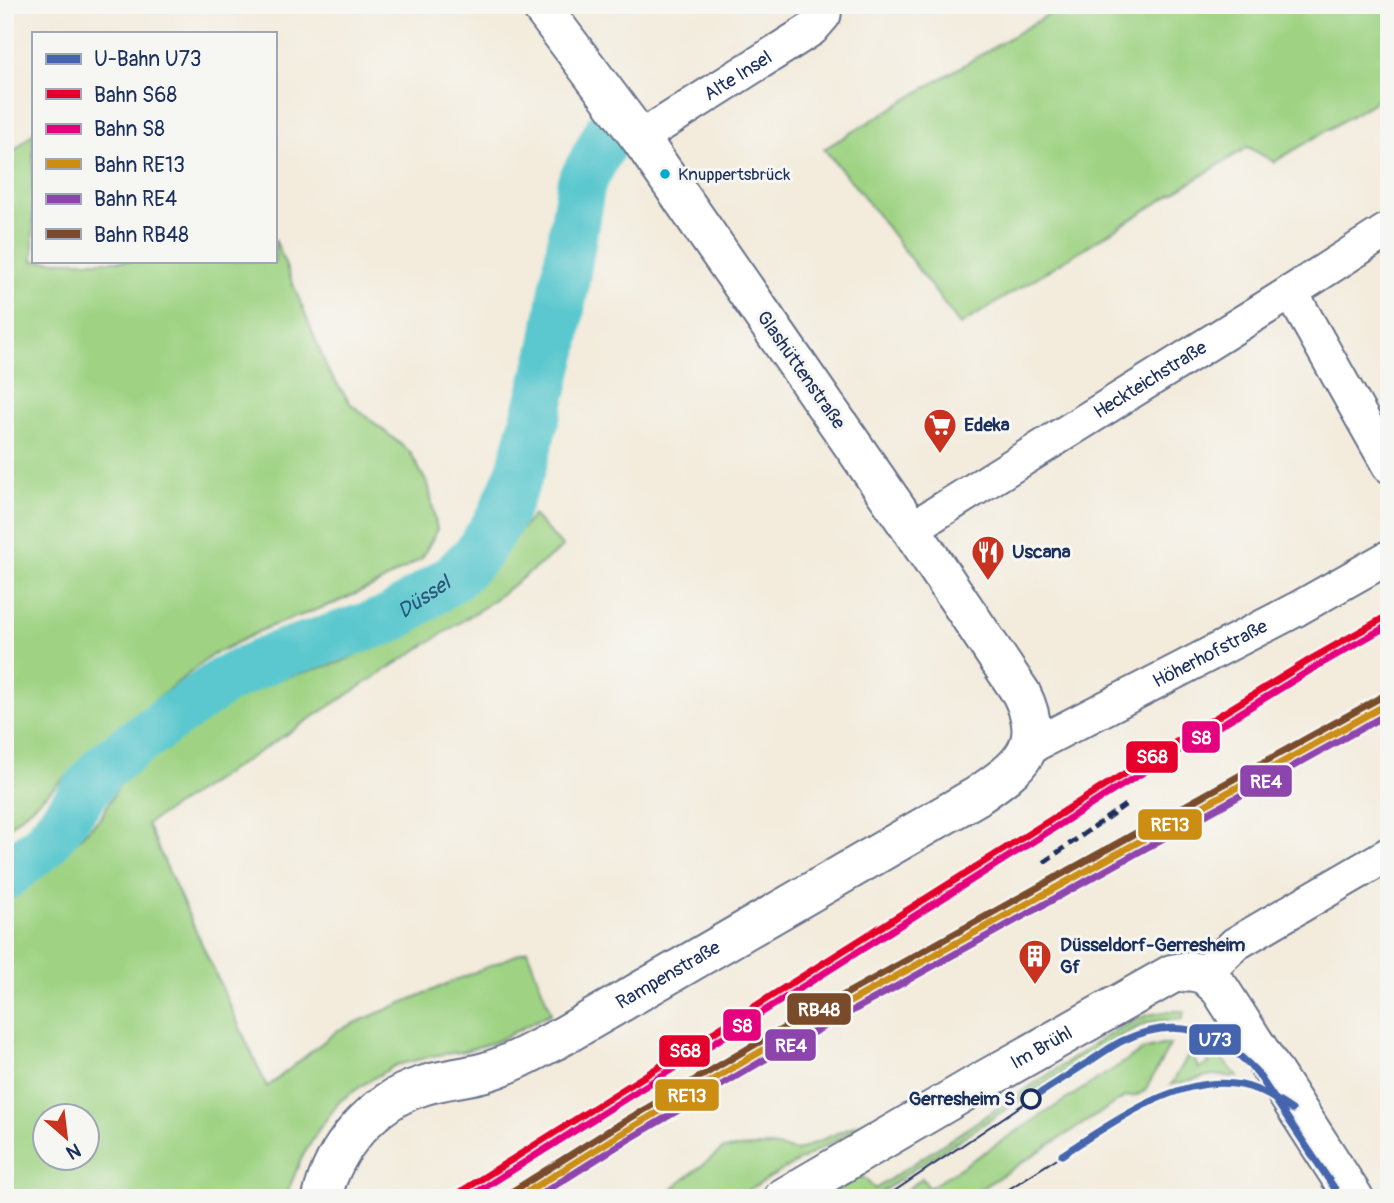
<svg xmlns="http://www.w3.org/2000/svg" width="1394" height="1203" font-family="Pangolin,sans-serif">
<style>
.green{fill:#9fd383;stroke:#5d8170;stroke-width:2;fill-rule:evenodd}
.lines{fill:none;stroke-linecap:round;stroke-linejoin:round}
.river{stroke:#5ac8ce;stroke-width:49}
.minor-casing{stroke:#67718a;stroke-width:37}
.major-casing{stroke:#67718a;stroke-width:42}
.minor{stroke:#fff;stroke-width:33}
.major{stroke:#fff;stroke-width:38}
.tram{stroke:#1b2f5e;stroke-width:2}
.rail{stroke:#1b2f5e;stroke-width:5;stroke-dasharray:10 5;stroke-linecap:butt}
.rail-1-casing{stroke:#f6f6f2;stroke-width:12}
.rail-2-casing{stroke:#f6f6f2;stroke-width:12}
.rail-3-casing{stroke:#f6f6f2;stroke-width:12}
.rail-4-casing{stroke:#f6f6f2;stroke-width:12}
.rail-5-casing{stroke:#f6f6f2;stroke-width:12}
.rail-1{stroke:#e4002b;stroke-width:7}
.rail-2{stroke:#e5007d;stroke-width:7}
.rail-3{stroke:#cb8e13;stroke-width:7}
.rail-4{stroke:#8e44ad;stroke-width:7}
.rail-5{stroke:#7a4b2a;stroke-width:7}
.metro-1-casing{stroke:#f6f6f2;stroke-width:12}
.metro-1{stroke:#4465ad;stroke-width:7}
.bus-dot{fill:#00a9ce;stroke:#f6f6f2;stroke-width:2.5}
.stop-dot{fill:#f6f6f2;stroke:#1b2f5e;stroke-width:3.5}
.labels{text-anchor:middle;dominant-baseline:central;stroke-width:6;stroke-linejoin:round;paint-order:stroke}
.bus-label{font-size:17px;fill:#1b2f5e;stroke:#f6f6f2;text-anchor:start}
.street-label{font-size:19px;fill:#1b2f5e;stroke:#f6f6f2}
.poi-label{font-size:19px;font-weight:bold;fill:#1b2f5e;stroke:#f6f6f2;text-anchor:start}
.stop-label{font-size:19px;font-weight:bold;fill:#1b2f5e;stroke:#f6f6f2;text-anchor:end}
.water-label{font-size:21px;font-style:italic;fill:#2b557a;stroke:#f6f6f2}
.line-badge{stroke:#f6f6f2;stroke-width:2.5}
.badge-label{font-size:19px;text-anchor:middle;font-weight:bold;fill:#fff}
</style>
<rect width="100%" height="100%" fill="#f6f6f2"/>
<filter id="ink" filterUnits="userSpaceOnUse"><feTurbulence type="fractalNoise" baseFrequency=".0143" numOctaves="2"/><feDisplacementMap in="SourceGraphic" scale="14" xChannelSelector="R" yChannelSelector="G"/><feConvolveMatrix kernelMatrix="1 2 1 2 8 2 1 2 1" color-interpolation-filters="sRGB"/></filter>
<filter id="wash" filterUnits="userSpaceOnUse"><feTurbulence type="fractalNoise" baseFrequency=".00686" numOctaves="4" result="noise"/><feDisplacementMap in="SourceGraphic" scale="28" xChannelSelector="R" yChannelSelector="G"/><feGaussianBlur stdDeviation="1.57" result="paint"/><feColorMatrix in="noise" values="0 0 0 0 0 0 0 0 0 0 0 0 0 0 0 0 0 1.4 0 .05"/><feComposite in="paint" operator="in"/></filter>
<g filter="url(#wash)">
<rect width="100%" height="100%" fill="#f3ebdb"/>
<g class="green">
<path d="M1064,5H1389V93L1274,162L1248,147L960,325L861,193L824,149Z"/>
<path d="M33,133V261H275V239L328,371L351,404L410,452L429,487L437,530L422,558L376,585L335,603L266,628L212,655L144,709L5,830V160Z"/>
<path d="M533,515L563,547L484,607L147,824L267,1087L338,1030L527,950L551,1013L497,1041L461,1052L437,1055L396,1065L367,1082L340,1101L319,1129L301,1159L285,1198H5V897L51,867L101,817L125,775L196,720L266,683L341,662L413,627L484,577ZM46,1116H88V1158H46Z"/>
<path d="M1170,1011H1183L1184,1012L1182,1019L1157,1021L1144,1024L1116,1038L914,1169L873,1198H824L862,1176L875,1189L1116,1030L1147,1015Z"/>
<path d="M1162,1045H1170L1145,1091L1135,1096L1125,1097L966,1198H896L922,1178L929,1188L1132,1057L1143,1050Z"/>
<path d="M1191,1051L1198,1068L1209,1064L1205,1051L1221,1058L1238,1077L1212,1075L1171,1085Z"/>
<path d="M885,1112L734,1198H660L723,1149L771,1146L797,1151Z"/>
</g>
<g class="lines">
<path class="river" id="s1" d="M5,876L44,845L102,769L131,746L225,680L275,656L391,619L454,577L477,554L501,517L521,470L554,348L581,184L609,131"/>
</g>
</g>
<g filter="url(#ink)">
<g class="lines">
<defs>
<g id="minor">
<path id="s2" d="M640,138L812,29L824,15L825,5"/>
<path d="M1291,292L1389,466"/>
<path id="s3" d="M911,529L1291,292L1389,229"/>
<path id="s4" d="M1028,748L1297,609L1389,557"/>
<path d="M1204,974L1235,944L1389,854"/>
</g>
<g id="major">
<path id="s5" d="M322,1198C333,1148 373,1101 422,1086C442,1079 464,1078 485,1072C512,1064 538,1049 563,1036L977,796C1019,767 1048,747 1021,693L911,529L640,138L540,5"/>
<path id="s6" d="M783,1198L981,1082L1172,974L1189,971L1204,974L1220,989L1354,1198"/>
</g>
</defs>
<use href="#minor" class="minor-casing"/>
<use href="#major" class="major-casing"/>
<use href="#minor" class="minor"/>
<use href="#major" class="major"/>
<g class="tram">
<path d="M884,1198L1031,1099"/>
<path d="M995,1198L1062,1155"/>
</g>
<path class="rail" d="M1044,862L1125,805"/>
<defs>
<path id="rail-1" d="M451,1198L1106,785L1313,658L1389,615"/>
<path id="rail-2" d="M468,1198L1111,792L1317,666L1389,625"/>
<path id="rail-3" d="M518,1198L614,1138L765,1049L1389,703"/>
<path id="rail-4" d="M535,1198L619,1145L769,1057L1389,713"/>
<path id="rail-5" d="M513,1191L610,1130L761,1041L1385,695"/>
</defs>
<use href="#rail-1" class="rail-1-casing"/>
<use href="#rail-2" class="rail-2-casing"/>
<use href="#rail-3" class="rail-3-casing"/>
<use href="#rail-4" class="rail-4-casing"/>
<use href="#rail-5" class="rail-5-casing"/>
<use href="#rail-1" class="rail-1"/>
<use href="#rail-2" class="rail-2"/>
<use href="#rail-3" class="rail-3"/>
<use href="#rail-4" class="rail-4"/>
<use href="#rail-5" class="rail-5"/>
<defs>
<g id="metro-1">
<path d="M1031,1099C1051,1086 1070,1074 1090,1061C1100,1055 1110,1047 1122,1041C1176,1015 1216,1030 1256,1071L1341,1198"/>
<path d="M1062,1155C1110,1124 1174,1077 1234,1084C1256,1086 1274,1098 1292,1110"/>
</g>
</defs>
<use href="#metro-1" class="metro-1-casing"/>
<use href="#metro-1" class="metro-1"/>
</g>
</g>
<defs>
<symbol id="supermarket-pin" viewBox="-11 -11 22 30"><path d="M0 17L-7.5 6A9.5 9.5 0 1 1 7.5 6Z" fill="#c8321e" stroke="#f6f6f2"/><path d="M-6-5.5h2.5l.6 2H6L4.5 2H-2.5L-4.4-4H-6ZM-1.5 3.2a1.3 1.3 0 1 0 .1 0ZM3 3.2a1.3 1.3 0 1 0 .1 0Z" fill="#fff"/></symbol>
<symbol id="restaurant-pin" viewBox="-11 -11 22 30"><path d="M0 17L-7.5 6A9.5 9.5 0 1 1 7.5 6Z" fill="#c8321e" stroke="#f6f6f2"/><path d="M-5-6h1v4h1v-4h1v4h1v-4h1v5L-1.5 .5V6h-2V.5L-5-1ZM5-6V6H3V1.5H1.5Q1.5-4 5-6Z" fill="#fff"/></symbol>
<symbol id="building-pin" viewBox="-11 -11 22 30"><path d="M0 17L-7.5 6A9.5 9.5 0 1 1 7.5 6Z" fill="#c8321e" stroke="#f6f6f2"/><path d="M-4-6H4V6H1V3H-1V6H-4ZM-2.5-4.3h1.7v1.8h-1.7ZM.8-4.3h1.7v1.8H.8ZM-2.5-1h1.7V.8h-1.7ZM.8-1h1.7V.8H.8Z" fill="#fff"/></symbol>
</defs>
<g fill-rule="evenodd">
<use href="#supermarket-pin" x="921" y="406" width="38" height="52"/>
<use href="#restaurant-pin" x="969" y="533" width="38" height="52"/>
<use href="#building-pin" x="1016" y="937" width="38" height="52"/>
</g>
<circle class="bus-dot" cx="665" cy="174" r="6"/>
<circle class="stop-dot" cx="1031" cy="1099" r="9"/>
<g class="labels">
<g class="bus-label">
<text x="678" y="174">Knuppertsbrück</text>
</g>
<g class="street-label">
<text stroke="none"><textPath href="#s2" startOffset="116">Alte Insel</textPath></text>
<text transform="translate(801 370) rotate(55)">Glashüttenstraße</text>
<text stroke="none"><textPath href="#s3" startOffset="282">Heckteichstraße</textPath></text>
<text stroke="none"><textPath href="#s4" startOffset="205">Höherhofstraße</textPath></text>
<text stroke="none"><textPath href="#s5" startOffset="429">Rampenstraße</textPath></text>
<text stroke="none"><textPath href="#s6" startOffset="299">Im Brühl</textPath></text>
</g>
<g class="poi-label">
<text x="964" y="425">Edeka</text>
<text x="1012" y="552">Uscana</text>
<text x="1060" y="945">Düsseldorf-Gerresheim<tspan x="1060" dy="22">Gf</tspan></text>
</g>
<g class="stop-label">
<text x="1015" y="1099">Gerresheim S</text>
</g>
<g class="water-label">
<text stroke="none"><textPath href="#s1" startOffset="514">Düssel</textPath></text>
</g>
</g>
<g class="line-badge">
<rect x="1181" y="720" width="40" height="34" rx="7" fill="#e5007d"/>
<rect x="1125" y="740" width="54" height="34" rx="7" fill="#e4002b"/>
<rect x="1239" y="764" width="54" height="34" rx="7" fill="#8e44ad"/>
<rect x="1137" y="808" width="66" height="33" rx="7" fill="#cb8e13"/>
<rect x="786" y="992" width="66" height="34" rx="7" fill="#7a4b2a"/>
<rect x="722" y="1008" width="40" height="34" rx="7" fill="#e5007d"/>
<rect x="1188" y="1023" width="54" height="33" rx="7" fill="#4465ad"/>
<rect x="764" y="1028" width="53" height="34" rx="7" fill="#8e44ad"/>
<rect x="658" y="1034" width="53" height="34" rx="7" fill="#e4002b"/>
<rect x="654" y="1078" width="66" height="34" rx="7" fill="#cb8e13"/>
</g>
<g class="badge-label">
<text x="1201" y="744">S8</text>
<text x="1152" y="763">S68</text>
<text x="1266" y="788">RE4</text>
<text x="1170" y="831">RE13</text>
<text x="819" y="1016">RB48</text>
<text x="742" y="1032">S8</text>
<text x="1215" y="1046">U73</text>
<text x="791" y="1052">RE4</text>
<text x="685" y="1057">S68</text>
<text x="687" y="1102">RE13</text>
</g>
<rect width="1394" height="1203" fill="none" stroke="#f6f6f2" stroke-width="28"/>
<rect x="32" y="32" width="245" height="231" fill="#f6f6f2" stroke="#9ea6b7" stroke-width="2"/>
<rect x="46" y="54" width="35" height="10" fill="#4465ad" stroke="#9ea6b7" stroke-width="2"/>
<text x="94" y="66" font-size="21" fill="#1b2f5e">U-Bahn U73</text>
<rect x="46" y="89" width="35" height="10" fill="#e4002b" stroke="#9ea6b7" stroke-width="2"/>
<text x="94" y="102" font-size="21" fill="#1b2f5e">Bahn S68</text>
<rect x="46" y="124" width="35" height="10" fill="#e5007d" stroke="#9ea6b7" stroke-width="2"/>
<text x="94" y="136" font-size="21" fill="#1b2f5e">Bahn S8</text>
<rect x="46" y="159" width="35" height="10" fill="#cb8e13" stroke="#9ea6b7" stroke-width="2"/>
<text x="94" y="172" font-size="21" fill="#1b2f5e">Bahn RE13</text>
<rect x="46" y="194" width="35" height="10" fill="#8e44ad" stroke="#9ea6b7" stroke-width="2"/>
<text x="94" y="206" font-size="21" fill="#1b2f5e">Bahn RE4</text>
<rect x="46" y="229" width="35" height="10" fill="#7a4b2a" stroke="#9ea6b7" stroke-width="2"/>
<text x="94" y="242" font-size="21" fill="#1b2f5e">Bahn RB48</text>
<g transform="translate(66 1137) rotate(152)"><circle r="33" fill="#f6f6f2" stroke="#9ea6b7" stroke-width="2"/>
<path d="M0-5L12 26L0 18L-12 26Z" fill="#c8321e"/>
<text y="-10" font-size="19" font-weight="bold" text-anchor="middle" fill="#1b2f5e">N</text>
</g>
</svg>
